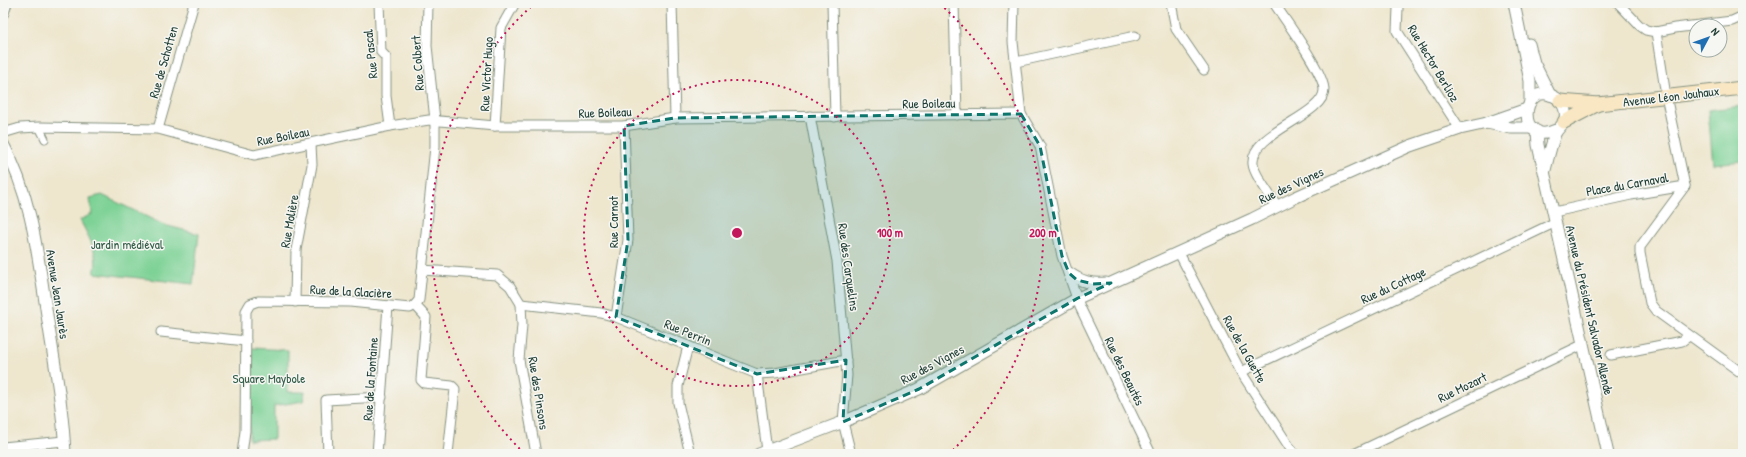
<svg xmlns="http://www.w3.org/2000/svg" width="1746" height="457" font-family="'Patrick Hand',sans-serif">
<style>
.green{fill:#7bd194;stroke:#4d8764}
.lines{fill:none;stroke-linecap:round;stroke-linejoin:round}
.pedestrian-casing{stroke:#869280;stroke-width:9}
.minor-casing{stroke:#869280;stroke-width:11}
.tertiary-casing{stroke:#869280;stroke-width:13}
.secondary-casing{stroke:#869280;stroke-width:15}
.pedestrian{stroke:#fff;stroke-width:7}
.minor{stroke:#fff;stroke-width:9}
.tertiary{stroke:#fff;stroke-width:11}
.secondary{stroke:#f9e7c3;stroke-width:13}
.marked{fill:#0f766e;fill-opacity:0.2;stroke:#0f766e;stroke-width:3;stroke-dasharray:8 5;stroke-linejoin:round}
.ring{fill:none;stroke:#c2185b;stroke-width:2;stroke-dasharray:2 4}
.labels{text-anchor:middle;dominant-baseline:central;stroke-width:3;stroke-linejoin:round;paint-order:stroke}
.street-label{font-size:13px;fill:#1f3d34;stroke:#f6f6f2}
.park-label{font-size:13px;fill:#315b47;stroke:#f6f6f2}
.centre{fill:#c2185b;stroke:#f6f6f2;stroke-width:2}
.ring-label{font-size:12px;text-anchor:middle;font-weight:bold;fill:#c2185b;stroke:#f6f6f2;stroke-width:3;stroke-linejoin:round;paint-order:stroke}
</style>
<rect width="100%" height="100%" fill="#f6f6f2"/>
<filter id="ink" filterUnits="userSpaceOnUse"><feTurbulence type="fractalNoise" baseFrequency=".025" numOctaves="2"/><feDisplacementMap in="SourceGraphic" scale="8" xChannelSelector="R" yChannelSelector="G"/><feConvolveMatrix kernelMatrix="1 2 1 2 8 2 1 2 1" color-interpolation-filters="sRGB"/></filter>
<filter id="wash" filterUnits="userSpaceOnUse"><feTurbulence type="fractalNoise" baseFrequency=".012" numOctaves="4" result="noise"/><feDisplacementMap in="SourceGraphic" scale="16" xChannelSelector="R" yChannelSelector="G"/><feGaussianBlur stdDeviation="0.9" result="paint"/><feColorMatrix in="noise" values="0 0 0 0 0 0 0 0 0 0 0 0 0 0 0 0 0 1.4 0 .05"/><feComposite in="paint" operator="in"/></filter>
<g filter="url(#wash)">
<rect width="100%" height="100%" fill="#eee6cd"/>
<g class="green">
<path d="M1743,106V161L1713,164L1708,110Z"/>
<path d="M102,195L164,225L199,234L193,284L94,273C100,254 89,238 80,220L92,214L90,198Z"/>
<path d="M251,348L288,350V392H305L303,401L274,406V439L249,440Z"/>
</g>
</g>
<g filter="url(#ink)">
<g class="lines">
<defs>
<path id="pedestrian" d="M39,127L45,139"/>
<g id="minor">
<path d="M379,3L381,52L386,57V96L390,126"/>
<path d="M672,3L675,118"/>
<path d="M832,3L835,117"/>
<path d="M954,3L957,115"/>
<path d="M1014,3L1013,42L1021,114"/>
<path d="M1171,3L1176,29L1204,70"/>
<path d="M1274,3C1285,20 1324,72 1324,90C1324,116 1250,132 1253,164C1254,175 1271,196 1277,206"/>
<path d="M1618,3L1639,25L1646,30L1656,32L1675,28L1732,21L1743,16"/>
<path d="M1398,8L1397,31L1460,129"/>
<path d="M1016,62L1135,36"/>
<path d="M810,116L837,261L847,375L843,422L851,454"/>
<path d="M495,126L501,28L515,3"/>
<path d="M158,129L194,3"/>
<path d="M3,133L20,128L39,127L158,129L254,155L390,126L429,120L495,126H624L675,118L1021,114L1040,146L1062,256L1080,307L1151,454"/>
<path d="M1685,186L1640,247V253L1650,303L1656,311L1743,374"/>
<path d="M1554,212L1631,195L1685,186L1666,96L1656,32"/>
<path d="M1179,253L1241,372L1294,454"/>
<path d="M422,270L497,275L510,286L521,304L522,325L519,360L536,454"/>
<path d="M295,302L296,250L312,165L311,144"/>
<path d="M521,304L601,313L616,317L757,374L775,373L846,360"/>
<path d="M415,305L426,317L421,380L424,383L452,386L455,389L448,454"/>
<path d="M616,317L628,240L624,126"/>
<path d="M161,332L246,341"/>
<path d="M688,346L678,386V403L690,454"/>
<path d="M1611,355L1682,341L1689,336"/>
<path d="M1241,372L1556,222"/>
<path d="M757,374L767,451"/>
<path d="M3,447L64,441"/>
<path d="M242,454L245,431L246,311L250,304L258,301L350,302L410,308L415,305L419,300L435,147V120L427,46L428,3"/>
<path d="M328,454L326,400L382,397"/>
<path d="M377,454L388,306"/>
<path d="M1354,454L1582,345"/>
</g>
<g id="tertiary">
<path d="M1514,3L1530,81V102"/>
<path d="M3,13L6,3"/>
<path d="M1529,44L1534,63L1550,95"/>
<path d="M1487,123L1511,128H1533"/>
<path d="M1537,131L1538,145L1608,454"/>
<path d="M3,144C32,196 38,257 47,315C54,361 63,407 65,454"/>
<path d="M1545,170C1548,158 1551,146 1555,134C1557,129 1561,127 1564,122C1568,112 1563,100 1553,96C1520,81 1516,148 1556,130"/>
<path d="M1069,273C1081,282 1092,284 1106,283"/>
<path d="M759,454L843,422L919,389L1078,298L1252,219L1296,197L1410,146L1460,129L1487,123L1527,109"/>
</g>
<g id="secondary">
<path d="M1560,101L1598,104L1743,88"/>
<path d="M1564,122L1598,104"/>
</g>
</defs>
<use href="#pedestrian" class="pedestrian-casing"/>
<use href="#minor" class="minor-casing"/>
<use href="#tertiary" class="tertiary-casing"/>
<use href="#secondary" class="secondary-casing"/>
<use href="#pedestrian" class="pedestrian"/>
<use href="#minor" class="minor"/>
<use href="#tertiary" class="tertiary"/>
<use href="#secondary" class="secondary"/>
</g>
</g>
<path class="marked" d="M1021,114L1040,146L1062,256L1069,273L1077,280L1093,284L1111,283L1078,298L919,389L843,422L846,360L757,374L616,317L628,240L624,126L675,118Z"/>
<g class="ring">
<circle cx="737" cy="233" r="153"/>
<path d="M524 453A306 306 0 0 1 534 4M940 4A306 306 0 0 1 950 453"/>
</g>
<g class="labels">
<g class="street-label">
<text transform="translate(370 54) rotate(-96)">Rue Pascal</text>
<text transform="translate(163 62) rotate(-74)">Rue de Schotten</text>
<text transform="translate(417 63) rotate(-94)">Rue Colbert</text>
<text transform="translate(1434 63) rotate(59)">Rue Hector Berlioz</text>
<text transform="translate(486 74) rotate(-87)">Rue Victor Hugo</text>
<text transform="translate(1671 96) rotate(-7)">Avenue Léon Jouhaux</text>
<text transform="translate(929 103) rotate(-1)">Rue Boileau</text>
<text transform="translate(605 112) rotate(-2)">Rue Boileau</text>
<text transform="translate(283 136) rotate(-11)">Rue Boileau</text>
<text transform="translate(1627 184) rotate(-10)">Place du Carnaval</text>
<text transform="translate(1291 185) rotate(-25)">Rue des Vignes</text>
<text transform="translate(289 221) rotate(-80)">Rue Molière</text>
<text transform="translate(613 222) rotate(-90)">Rue Carnot</text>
<text transform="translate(849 267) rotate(82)">Rue des Carquelins</text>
<text transform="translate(1393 285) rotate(-25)">Rue du Cottage</text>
<text transform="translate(351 291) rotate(3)">Rue de la Glacière</text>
<text transform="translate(58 294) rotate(81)">Avenue Jean Jaurès</text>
<text transform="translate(1590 310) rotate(77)">Avenue du Président Salvador Allende</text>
<text transform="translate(688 332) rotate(22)">Rue Perrin</text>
<text transform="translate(1245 349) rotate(61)">Rue de la Guette</text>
<text transform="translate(932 364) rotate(-28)">Rue des Vignes</text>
<text transform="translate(1125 371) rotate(64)">Rue des Beautés</text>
<text transform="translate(370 379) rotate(-86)">Rue de la Fontaine</text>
<text transform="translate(1462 387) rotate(-26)">Rue Mozart</text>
<text transform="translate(539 393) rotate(81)">Rue des Pinsons</text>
</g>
<g class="park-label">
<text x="127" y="244">Jardin médiéval</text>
<text x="269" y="378">Square Maybole</text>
</g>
</g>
<circle cx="737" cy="233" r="6" class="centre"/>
<g class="ring-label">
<text x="890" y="237">100 m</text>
<text x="1043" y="237">200 m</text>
</g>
<rect width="1746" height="457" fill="none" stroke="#f6f6f2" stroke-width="16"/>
<g transform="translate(1708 38) rotate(49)"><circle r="19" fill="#f6f6f2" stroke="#a0aca6"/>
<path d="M0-3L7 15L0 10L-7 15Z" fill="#1f6fb2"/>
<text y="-6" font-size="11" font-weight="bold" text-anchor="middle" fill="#1f3d34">N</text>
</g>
</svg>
